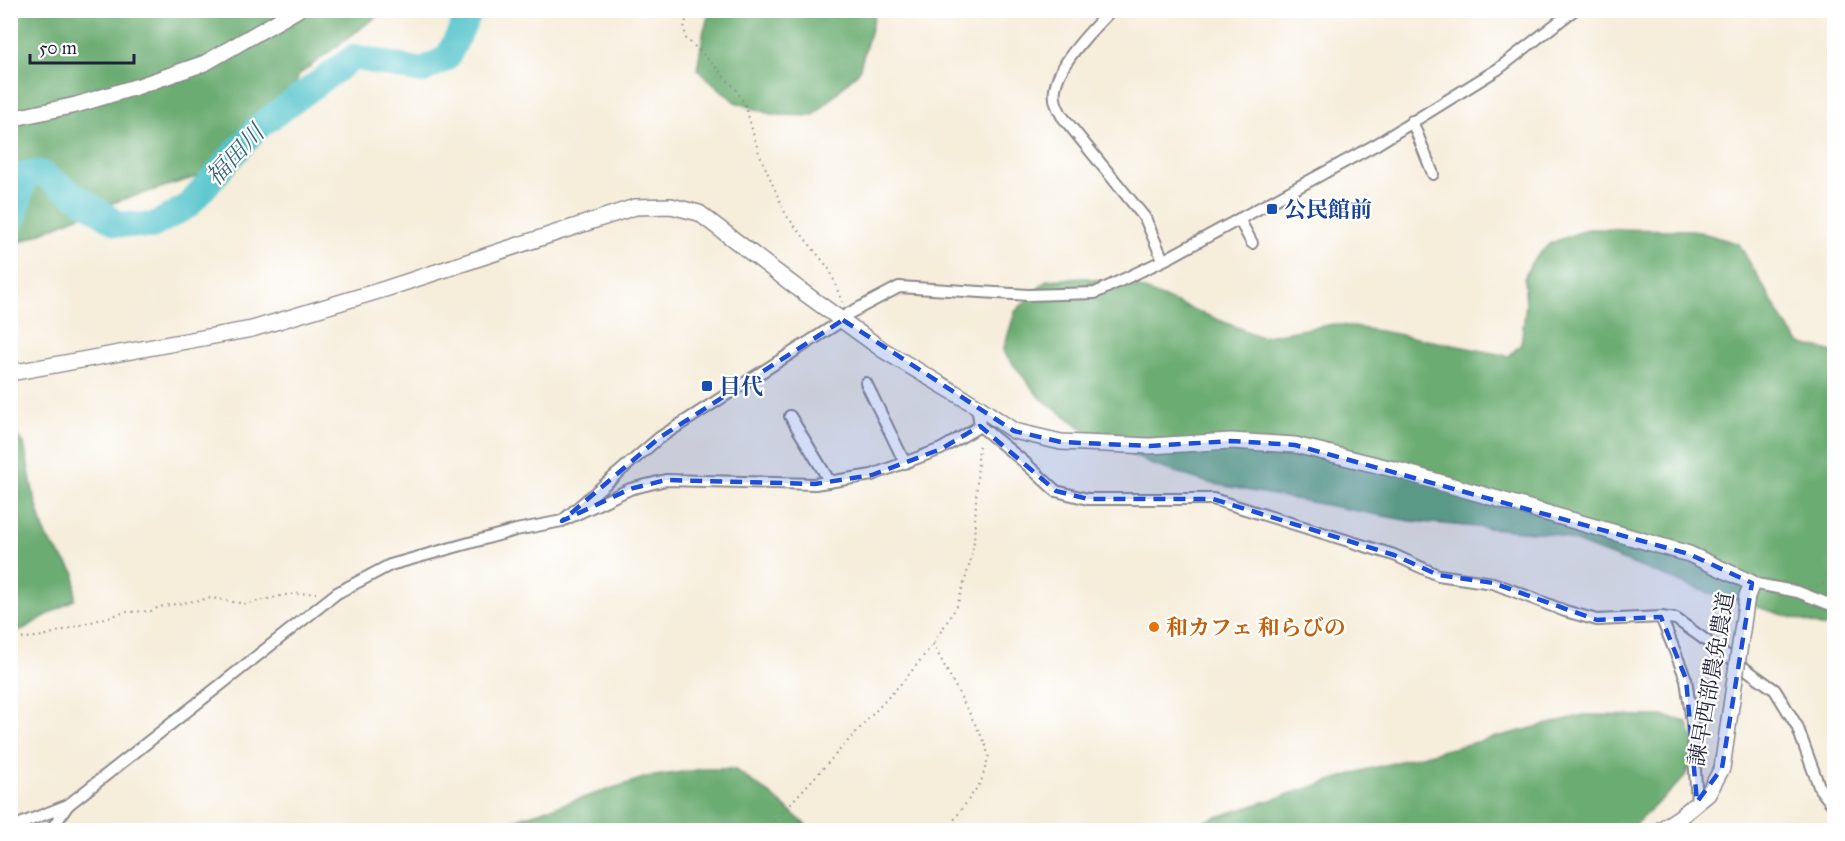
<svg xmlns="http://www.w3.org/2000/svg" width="1845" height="841" font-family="'IM FELL Great Primer','Noto Serif JP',serif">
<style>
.forest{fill:#6aac71;stroke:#466756;stroke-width:1.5}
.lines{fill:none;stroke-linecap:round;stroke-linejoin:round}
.river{stroke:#57c5cc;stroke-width:26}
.street-casing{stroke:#8c888a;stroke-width:14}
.secondary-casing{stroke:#8c888a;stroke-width:18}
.path{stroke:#8c888a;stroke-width:2;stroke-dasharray:1.5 4.5;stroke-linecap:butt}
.street{stroke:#fff;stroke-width:10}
.secondary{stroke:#fff;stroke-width:15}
.secondary-bridge-casing{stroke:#8c888a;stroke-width:18;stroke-linecap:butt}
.secondary-bridge{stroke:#fff;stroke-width:15}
.marked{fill:#1d4ed8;fill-opacity:0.2;stroke:#1d4ed8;stroke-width:4.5;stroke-dasharray:12 8;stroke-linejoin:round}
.transit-dot{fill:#1a4fb4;stroke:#fff;stroke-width:2}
.food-dot{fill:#e8710a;stroke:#fff;stroke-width:2}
.labels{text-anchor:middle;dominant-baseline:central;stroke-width:4.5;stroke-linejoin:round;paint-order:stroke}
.transit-label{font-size:22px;font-weight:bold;fill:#164399;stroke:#fff;text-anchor:start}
.food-label{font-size:22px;font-weight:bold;fill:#c56008;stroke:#fff;text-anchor:start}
.street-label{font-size:22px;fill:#22223b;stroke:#fff}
.water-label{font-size:24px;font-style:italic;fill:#376375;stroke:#fff}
</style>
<rect width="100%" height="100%" fill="#fff"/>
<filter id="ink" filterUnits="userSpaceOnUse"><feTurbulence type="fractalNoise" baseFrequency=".0167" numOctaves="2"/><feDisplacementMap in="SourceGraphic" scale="12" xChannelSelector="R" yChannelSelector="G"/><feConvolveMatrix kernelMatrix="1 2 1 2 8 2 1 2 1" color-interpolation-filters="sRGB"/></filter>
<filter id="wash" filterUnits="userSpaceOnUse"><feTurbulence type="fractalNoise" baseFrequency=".008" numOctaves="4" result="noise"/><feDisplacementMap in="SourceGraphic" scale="24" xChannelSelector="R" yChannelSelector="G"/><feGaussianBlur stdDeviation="1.35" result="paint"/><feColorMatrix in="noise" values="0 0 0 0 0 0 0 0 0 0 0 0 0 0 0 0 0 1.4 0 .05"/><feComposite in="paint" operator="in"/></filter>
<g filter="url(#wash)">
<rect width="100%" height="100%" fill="#f6edda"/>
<g class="forest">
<path d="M11,11H384L300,74L280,117L215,171L103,206L11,246Z"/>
<path d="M710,11V10L876,11L859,71L813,116L774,115L735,102L697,69L704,30Z"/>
<path d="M1588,229L1693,230L1739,244L1784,322L1799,343L1834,352V630L1700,590L1555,534L1410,521L1209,483L1150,464L1086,431L1039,397L1003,351L1015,312L1047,280L1086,278L1140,288L1261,337L1334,324L1386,332L1509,356L1521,344L1526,304L1524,279L1531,263L1549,244Z"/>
<path d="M10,429L24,443L33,492L46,537L75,573V599L11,636Z"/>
<path d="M1584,715L1662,716L1687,722L1698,752L1683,779L1629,830H1176L1365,770Z"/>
<path d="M704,769H734L770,794L812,830H493L511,821L647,777Z"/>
</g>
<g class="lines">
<path class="river" d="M10,224L14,218L25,174L41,173L118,224L152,226L188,206L258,127L354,57L421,71L447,58L471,10"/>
</g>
</g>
<g filter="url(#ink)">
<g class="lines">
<defs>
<g id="street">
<path d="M1111,10C1092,30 1046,74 1056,103C1057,107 1060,112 1062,116L1145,218L1163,260"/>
<path d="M1412,121L1433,174"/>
<path d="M1239,219L1252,243"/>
<path d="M866,383L905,463"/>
<path d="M977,406L980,426L1023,461L1056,491L1088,499H1213L1394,555L1438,575L1493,583L1565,611L1597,620L1661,617L1676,619L1775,690L1797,726L1820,789L1831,803L1834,804"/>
<path d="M790,416L830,482"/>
<path d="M562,521L659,438L843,320L846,315L899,287L1028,295L1095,293L1168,258L1377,144L1498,69L1574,10"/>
<path d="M1752,583L1798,592L1834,606"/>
<path d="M1661,617L1686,679L1692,723L1697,802"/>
<path d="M10,828L68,805L337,593L390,565L516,530L562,521L630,489L666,480L815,484L872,475L941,449L980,426"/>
<path d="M51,830L68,805"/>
</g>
<g id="secondary">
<path d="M10,119L76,105L139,86L205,63L297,10"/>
<path d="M10,373L252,329L385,289L635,207L671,206L699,213L796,287L883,350L977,406L1014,431L1061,442L1150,446L1231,441L1295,445L1397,470L1689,554L1752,583L1747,596"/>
<path d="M1660,830L1680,817L1708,794L1722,768"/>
</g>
</defs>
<use href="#street" class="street-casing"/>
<use href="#secondary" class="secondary-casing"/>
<g class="path">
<path d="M692,10L684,24L686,39L702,53L736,89L745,105L759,153L786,215L830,270L842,302"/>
<path d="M1817,586L1834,581"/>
<path d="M10,640L43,636L126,612L151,611L159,607L212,598L245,604L290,594L316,593"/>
<path d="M933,644L986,745L985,747L989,755L981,782L947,830"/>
<path d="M766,830L907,677L933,644L957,606L970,563L974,541L979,442"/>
</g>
<use href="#street" class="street"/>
<use href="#secondary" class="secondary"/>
<defs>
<path id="secondary-bridge" d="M1722,768L1747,596"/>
</defs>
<use href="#secondary-bridge" class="secondary-bridge-casing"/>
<use href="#secondary-bridge" class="secondary-bridge"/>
</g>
</g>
<path class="marked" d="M843,320L1014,431L1061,442L1150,446L1231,441L1295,445L1689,554L1752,583L1722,768L1697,802L1686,679L1661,617L1597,620L1493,583L1438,575L1394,555L1213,499H1088L1056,491L980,426L941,449L872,475L815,484L666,480L630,489L562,521L659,438Z"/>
<g class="transit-dot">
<rect x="1266" y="203" width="12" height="12" rx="3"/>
<rect x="701" y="380" width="12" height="12" rx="3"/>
</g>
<circle class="food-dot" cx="1154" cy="627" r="6"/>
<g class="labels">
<g class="transit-label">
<text x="1284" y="209">公民館前</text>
<text x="719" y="386">目代</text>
</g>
<g class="food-label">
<text x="1166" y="627">和カフェ 和らびの</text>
</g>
<g class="street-label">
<text transform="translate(1711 679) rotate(-80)">諫早西部農免農道</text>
</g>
<g class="water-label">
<text transform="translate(235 155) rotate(-47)">福田川</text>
</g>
</g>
<rect width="1845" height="841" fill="none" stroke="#fff" stroke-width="36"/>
<path d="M30 54v9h104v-9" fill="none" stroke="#22223b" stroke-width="3"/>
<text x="39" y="54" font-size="18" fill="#22223b" stroke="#ffffff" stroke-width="4.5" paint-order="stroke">50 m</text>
</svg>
